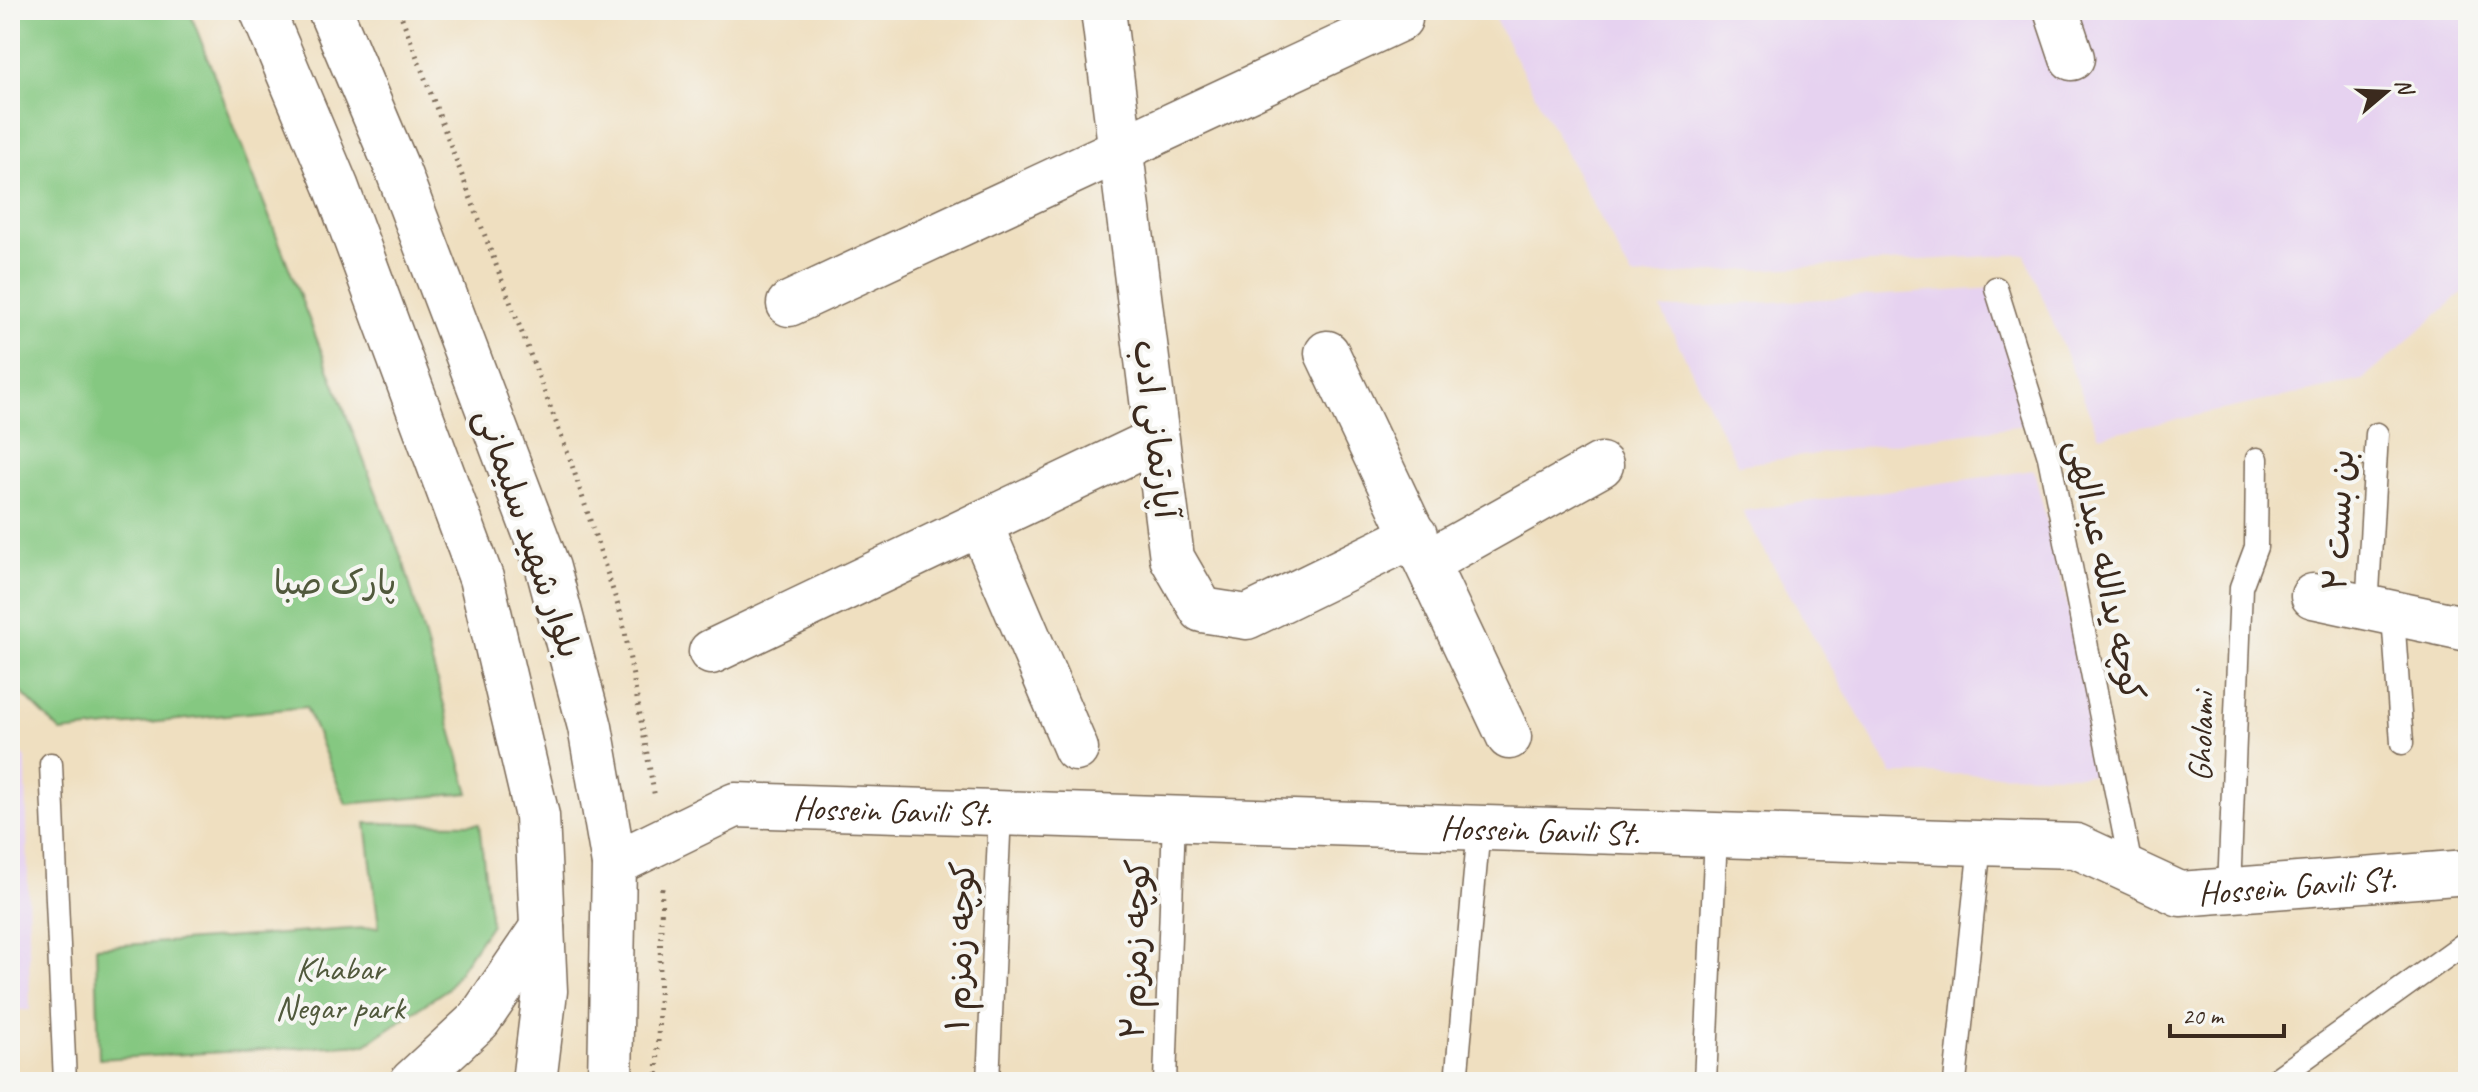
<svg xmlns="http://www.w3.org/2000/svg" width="2478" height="1092" font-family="Caveat,'Playpen Sans Arabic',sans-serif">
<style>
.built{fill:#e6d2f0}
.green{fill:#85c881;stroke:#607950;stroke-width:2}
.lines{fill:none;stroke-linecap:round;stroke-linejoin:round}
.lane-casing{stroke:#7a6957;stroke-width:25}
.street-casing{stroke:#7a6957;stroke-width:47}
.secondary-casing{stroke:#7a6957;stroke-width:47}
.primary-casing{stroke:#7a6957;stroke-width:47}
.path{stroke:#7a6957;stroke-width:5;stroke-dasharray:2 6;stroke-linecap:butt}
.lane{stroke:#fff;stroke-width:22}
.street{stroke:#fff;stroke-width:44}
.secondary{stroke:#fff;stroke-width:44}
.primary{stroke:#fff;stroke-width:44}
.labels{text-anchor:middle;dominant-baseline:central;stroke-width:8;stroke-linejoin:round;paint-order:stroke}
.street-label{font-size:34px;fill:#3b2a1e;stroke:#f6f6f2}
.park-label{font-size:34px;fill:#51593c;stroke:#f6f6f2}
</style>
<rect width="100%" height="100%" fill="#f6f6f2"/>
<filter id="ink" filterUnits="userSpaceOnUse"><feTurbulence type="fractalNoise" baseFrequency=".0125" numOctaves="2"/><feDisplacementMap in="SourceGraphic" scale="16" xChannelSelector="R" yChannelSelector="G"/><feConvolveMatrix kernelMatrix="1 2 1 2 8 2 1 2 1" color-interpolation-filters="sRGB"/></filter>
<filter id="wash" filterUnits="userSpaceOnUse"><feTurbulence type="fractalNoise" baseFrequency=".006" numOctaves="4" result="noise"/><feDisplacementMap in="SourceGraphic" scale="32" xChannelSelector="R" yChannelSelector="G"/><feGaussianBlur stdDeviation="1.8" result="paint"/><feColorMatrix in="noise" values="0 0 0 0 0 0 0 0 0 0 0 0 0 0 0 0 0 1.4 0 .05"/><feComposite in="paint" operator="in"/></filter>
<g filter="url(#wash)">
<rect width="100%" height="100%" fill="#efdfc0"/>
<g class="built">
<path d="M1490,10H2468V288L2363,380L2099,436L2025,254L1632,277Z"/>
<path d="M1996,288L2031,424L1738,465L1661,309Z"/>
<path d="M2034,470L2110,775L1892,774L1742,511Z"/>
<path d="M10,742L26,758L30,1010H10Z"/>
</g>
<g class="green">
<path d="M10,10H189L404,564L469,793L346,804L306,707L61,732L10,681Z"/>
<path d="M366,823L479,824L491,924L447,989L366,1044L99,1059L96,947L379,927Z"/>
</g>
</g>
<g filter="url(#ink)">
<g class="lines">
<defs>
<g id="lane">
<path d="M1996,288L2049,457L2132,872"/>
<path d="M2367,610L2377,434"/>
<path d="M2393,615L2402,743"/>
<path d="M51,764L65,1082"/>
<path d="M2229,890L2241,587L2256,547L2257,459"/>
<path d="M988,1082L1000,813"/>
<path d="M1165,1082L1174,818"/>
<path d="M1456,1082L1479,828"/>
<path d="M1705,1082L1716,835"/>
<path d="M1955,1082L1980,844"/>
<path d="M2272,1082L2468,941"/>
</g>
<g id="street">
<path d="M1103,10L1172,558L1202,610L1247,617L1415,535"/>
<path d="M2056,10L2072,58"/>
<path d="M789,304L1400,19"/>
<path d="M1327,353L1509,737"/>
<path d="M980,524L1076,749"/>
<path d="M1428,562L1601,465"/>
<path d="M2313,596L2468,629"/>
<path d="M711,652L1156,440"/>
<path id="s1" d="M614,864L735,805L2076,846L2180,894L2468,872"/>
</g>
<g id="secondary">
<path d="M262,10L336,186L481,578L537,816L545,991L534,1082"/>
<path d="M330,10L396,166L548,568L590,727L614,864L610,1082"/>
</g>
<path id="primary" d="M412,1082L479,1020L542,928"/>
</defs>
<use href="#lane" class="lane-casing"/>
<use href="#street" class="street-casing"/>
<use href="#secondary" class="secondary-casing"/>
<use href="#primary" class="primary-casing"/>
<g class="path">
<path d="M399,10L570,459L623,621L655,798"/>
<path d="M657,1082L662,887"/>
</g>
<use href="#lane" class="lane"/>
<use href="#street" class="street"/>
<use href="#secondary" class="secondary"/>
<use href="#primary" class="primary"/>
</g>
</g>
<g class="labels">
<g class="street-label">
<text transform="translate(1156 429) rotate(83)">آپارتمانی ادب</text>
<text transform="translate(2338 520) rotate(-87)">بن بست ۲</text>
<text transform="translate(529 533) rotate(71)">بلوار شهید سلیمانی</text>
<text transform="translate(2106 570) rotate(78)">کوچه یدالله عبدالهی</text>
<text transform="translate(2201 737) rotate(-88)">Gholami</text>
<text stroke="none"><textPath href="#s1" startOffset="292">Hossein Gavili St.</textPath></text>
<text stroke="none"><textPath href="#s1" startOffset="940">Hossein Gavili St.</textPath></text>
<text stroke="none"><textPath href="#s1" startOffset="1708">Hossein Gavili St.</textPath></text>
<text transform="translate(960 946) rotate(-88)">کوچه زمزم ۱</text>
<text transform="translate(1135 949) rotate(-88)">کوچه زمزم ۲</text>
</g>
<g class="park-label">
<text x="335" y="582">پارک صبا</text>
<text x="340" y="968">Khabar<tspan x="340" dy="39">Negar park</tspan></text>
</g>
</g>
<rect width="2478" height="1092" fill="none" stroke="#f6f6f2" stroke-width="40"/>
<g transform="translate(2386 92) rotate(71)" stroke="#f6f6f2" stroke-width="6" paint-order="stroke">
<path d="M0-6L14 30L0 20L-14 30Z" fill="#3b2a1e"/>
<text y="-12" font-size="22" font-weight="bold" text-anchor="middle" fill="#3b2a1e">N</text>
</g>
<path d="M2170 1024v12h114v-12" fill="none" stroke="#3b2a1e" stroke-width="4"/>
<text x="2182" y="1024" font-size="24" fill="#3b2a1e" stroke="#f6f6f2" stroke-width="6" paint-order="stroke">20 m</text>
</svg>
